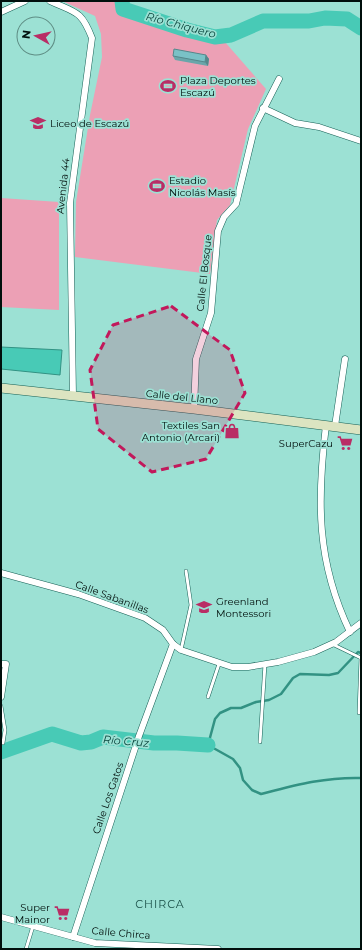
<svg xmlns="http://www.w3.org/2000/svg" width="362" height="950" font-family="Montserrat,sans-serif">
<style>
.green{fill:#eca0b5}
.water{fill:#48cab6;stroke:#329283}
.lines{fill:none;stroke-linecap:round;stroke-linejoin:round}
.stream{stroke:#329283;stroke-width:2.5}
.river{stroke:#48cab6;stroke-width:15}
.lane-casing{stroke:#166056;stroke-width:4}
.street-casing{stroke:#166056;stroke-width:7}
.secondary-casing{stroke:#166056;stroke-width:10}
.lane{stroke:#fff;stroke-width:3}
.street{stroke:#fff;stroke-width:6}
.secondary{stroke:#dce4c1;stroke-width:9}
.wall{fill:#69a6aa}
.shaded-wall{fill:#55878b}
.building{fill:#7ac1c6;stroke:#55878b}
.marked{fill:#c2185b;fill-opacity:0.2;stroke:#c2185b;stroke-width:3;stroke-dasharray:8 5;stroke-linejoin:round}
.labels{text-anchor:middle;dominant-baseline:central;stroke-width:3.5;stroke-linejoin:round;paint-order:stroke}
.poi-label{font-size:10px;fill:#000f0c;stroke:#9ce1d4;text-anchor:start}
.street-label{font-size:10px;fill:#000f0c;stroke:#9ce1d4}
.water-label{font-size:11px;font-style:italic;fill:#09443c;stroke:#9ce1d4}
.neighbourhood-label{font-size:11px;letter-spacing:1px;fill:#194f47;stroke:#9ce1d4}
</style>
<rect width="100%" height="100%" fill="#9ce1d4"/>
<g class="green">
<path d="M62,1H119L122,12L205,40L225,42L266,89L248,129L230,205L217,220L210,274L75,257L76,202L90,115L102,57L101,34L95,16Z"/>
<path d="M1,198L59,202V310L1,307Z"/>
</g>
<path class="water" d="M1,347L62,350L60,375L1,369Z"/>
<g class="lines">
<path class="stream" d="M361,653L358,652L338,673L329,675L300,674L293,678L281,694L269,700L256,702L241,708H231L220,713L215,719L208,745L233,759L240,768L243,780L252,790L261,794C296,785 325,777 361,778"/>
<g class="river">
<path d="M122,1L123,9L187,30L215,37L231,35L263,21H309L325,18L347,19L361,28"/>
<path d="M1,752L52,734L81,743L91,742L103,737L154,743H177L208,745"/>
</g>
<defs>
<g id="lane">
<path d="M332,644L361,658"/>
<path d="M181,650L191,605L186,571"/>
<path d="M208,697L219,664"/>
<path d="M1,706L5,730L3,743"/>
<path d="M359,713L361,658"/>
<path d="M260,742L265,664"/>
<path d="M26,949L33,926"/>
</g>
<g id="street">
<path d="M50,1C76,13 81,10 92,38L70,203L73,396"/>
<path d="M1,12L25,1"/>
<path d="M263,108L295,123L319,127L361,141"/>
<path d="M194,409L196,359L211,313L218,231L224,217L236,204L255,126L279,79"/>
<path d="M326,425C317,500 316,561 350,632"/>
<path d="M335,426L345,359"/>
<path d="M1,573L78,594L145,618L163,630L173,644L181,650L232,667H248L278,662L314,652L336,642L361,623"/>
<path d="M1,664H6L1,697"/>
<path d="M1,917L95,943L218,949"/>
<path d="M73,937L139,736L173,644"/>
</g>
<path id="secondary" d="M1,388L194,409L361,430"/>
</defs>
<use href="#lane" class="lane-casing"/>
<use href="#street" class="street-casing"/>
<use href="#secondary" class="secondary-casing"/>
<use href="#lane" class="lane"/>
<use href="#street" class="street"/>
<use href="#secondary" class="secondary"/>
</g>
<path class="wall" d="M206,55L209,59L208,66L175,60L173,56Z"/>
<path class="shaded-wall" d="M206,55L209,59L208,66L205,62Z"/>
<path class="building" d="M174,49L206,55L205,62L173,56Z"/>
<path class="marked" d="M171,306L230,350L245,393L206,459L152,472L98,429L90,370L113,325Z"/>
<defs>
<symbol id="stadium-bare" viewBox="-9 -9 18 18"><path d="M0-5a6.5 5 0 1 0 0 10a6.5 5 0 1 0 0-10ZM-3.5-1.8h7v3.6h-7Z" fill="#b92d65" stroke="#9ce1d4" stroke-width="2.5" paint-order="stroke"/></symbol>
<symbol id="school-bare" viewBox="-9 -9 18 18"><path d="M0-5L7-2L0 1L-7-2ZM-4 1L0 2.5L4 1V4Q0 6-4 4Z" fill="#b92d65" stroke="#9ce1d4" stroke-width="2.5" paint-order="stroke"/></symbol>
<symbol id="shop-bare" viewBox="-9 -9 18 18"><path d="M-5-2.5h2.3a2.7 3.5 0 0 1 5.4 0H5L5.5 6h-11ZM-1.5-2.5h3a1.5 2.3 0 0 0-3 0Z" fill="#b92d65" stroke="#9ce1d4" stroke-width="2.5" paint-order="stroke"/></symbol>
<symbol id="supermarket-bare" viewBox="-9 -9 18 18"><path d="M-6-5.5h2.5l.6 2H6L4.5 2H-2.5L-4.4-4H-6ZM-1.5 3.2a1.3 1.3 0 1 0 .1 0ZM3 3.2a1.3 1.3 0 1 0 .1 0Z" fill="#b92d65" stroke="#9ce1d4" stroke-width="2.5" paint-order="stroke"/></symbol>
</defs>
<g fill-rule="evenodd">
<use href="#stadium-bare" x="157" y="75" width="22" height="22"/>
<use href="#school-bare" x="27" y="112" width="22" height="22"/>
<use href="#stadium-bare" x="146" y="175" width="22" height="22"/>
<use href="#shop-bare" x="221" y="420" width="22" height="22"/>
<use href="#supermarket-bare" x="334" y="432" width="22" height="22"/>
<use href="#school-bare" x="193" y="596" width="22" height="22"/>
<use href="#supermarket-bare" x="51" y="902" width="22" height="22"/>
</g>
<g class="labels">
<g class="poi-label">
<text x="180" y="80">Plaza Deportes<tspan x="180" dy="12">Escazú</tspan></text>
<text x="50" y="123">Liceo de Escazú</text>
<text x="169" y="180">Estadio<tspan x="169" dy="12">Nicolás Masís</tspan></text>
<text x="220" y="425" text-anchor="end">Textiles San<tspan x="220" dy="12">Antonio (Arcari)</tspan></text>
<text x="333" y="443" text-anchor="end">SuperCazu</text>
<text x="216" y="601">Greenland<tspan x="216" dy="12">Montessori</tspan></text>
<text x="50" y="907" text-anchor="end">Super<tspan x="50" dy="12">Mainor</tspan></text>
</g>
<g class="street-label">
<text transform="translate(63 186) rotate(-84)">Avenida 44</text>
<text transform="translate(204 273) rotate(-84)">Calle El Bosque</text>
<text transform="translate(182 397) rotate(6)">Calle del Llano</text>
<text transform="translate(112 597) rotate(20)">Calle Sabanillas</text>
<text transform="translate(108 798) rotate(-71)">Calle Los Gatos</text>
<text transform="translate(121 933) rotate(5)">Calle Chirca</text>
</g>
<g class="water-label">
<text transform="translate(181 25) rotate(15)">Río Chiquero</text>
<text transform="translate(126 741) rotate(5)">Río Cruz</text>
</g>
<g class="neighbourhood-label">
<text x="160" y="904">CHIRCA</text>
</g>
</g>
<rect width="362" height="950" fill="none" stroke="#000f0c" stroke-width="4"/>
<g transform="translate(36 36) rotate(278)"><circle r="19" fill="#9ce1d4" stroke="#5e8d84"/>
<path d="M0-3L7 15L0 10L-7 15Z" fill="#b92d65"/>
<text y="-6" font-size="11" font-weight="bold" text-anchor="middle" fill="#000f0c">N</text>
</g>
</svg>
